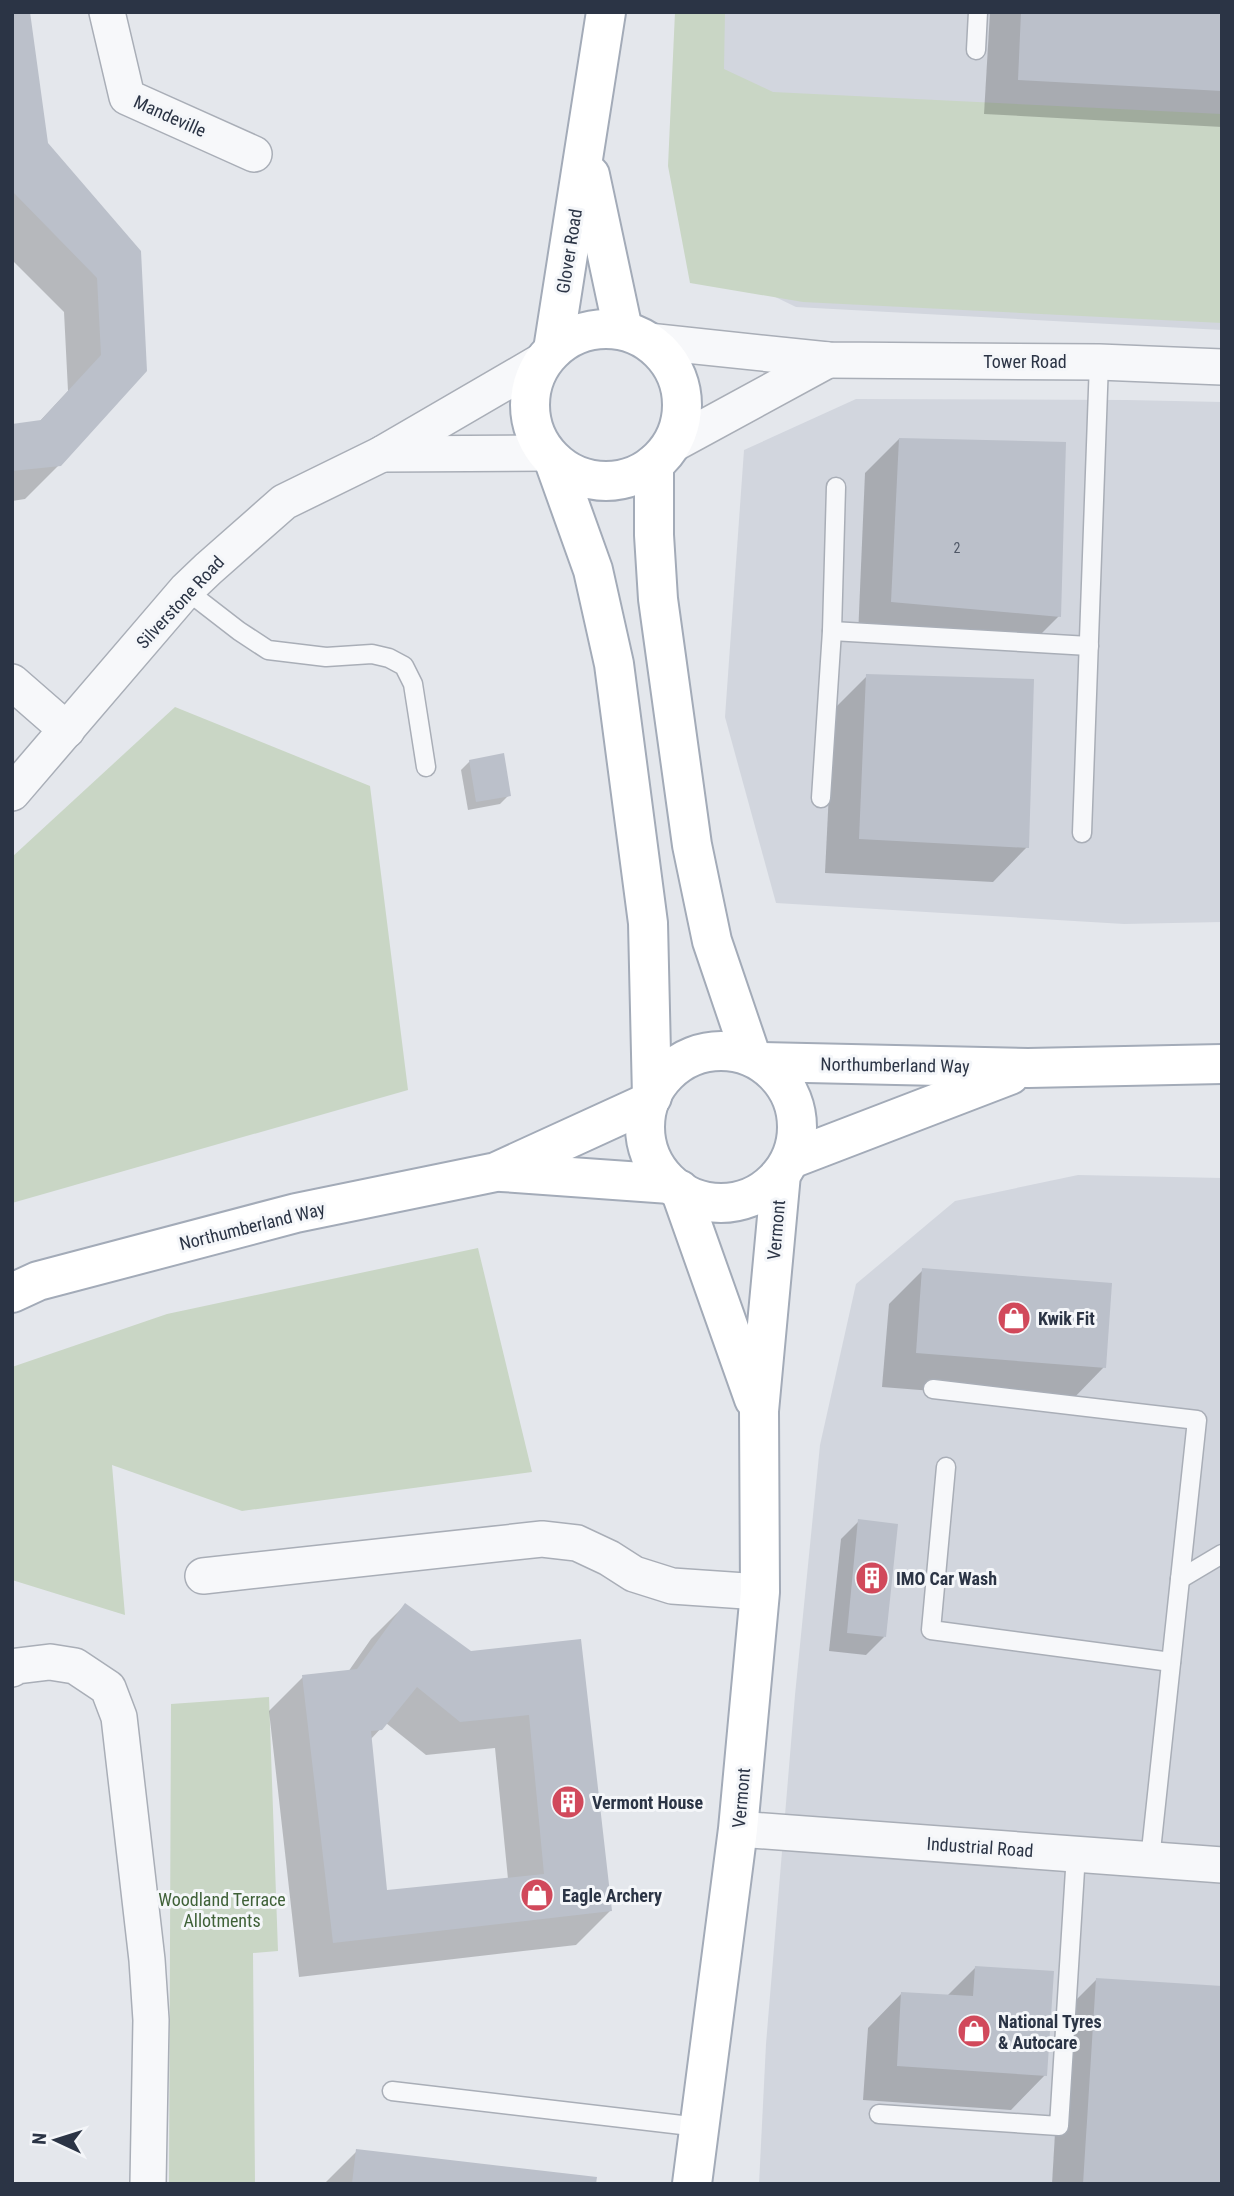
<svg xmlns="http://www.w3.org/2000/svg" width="1234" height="2196" font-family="'Roboto Condensed',sans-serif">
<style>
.built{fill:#d2d6de}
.green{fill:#c9d6c5}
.shadow{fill:#0003;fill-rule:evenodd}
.building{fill:#bbc0ca;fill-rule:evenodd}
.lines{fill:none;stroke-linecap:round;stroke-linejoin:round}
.lane-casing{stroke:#a9aeb7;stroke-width:21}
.street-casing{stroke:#a9aeb7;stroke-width:38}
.primary-casing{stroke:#a3abb8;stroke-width:42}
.lane{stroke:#f7f8fa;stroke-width:18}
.street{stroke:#f7f8fa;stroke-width:35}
.primary{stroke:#fff;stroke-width:38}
.labels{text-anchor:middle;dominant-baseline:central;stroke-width:6;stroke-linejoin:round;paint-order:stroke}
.number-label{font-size:14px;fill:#4f5766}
.street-label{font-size:18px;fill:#2b3445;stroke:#f4f6f9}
.poi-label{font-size:18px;font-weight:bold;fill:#2b3445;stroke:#f4f6f9;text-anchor:start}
.park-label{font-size:18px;fill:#3f6138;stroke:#f4f6f9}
</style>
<rect width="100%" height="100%" fill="#e4e7ec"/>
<g class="built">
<path d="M710,12H1222V330L796,307L706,263Z"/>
<path d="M856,399L1127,400L1222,402V922L1124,924L776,903L725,717L744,450Z"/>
<path d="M1078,1175L1222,1178V2184H759L766,2044L795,1695L820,1445L856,1284L955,1201Z"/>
</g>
<g class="green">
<path d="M675,12H725L724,69L773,92L1222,114V323L803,302L690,283L668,166Z"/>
<path d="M175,707L370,786L408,1090L12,1203V857Z"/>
<path d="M478,1248L532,1472L242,1511L112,1465L125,1615L12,1580V1367L167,1314Z"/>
<path d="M269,1697L278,1951L253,1953L255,2184H169L171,1704Z"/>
</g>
<g class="shadow">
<path d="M12,12L46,144L145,370L60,464L25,499L12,501V426L39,422L68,391L64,312L12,260Z"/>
<path d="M990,12H1222V127L984,114Z"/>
<path d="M899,439L1059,616L1025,650L858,636L865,473Z"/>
<path d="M867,676L1027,847L993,882L825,873L833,710Z"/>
<path d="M470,761L509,795L500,804L468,810L461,770Z"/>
<path d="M923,1270L1104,1367L1070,1402L882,1387L889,1304Z"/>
<path d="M859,1521L884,1637L866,1655L829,1651L841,1539Z"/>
<path d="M405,1605L471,1653L579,1640L610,1911L576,1945L299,1977L269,1711L303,1677L348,1672L371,1639ZM386,1723L426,1755L495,1748L508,1879L385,1892L370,1740Z"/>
<path d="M976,1967L1045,2075L1011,2110L863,2100L868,2028L902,1993L947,1996Z"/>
<path d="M1096,1980L1222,2184H1052L1062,2014Z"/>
<path d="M357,2151L594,2184H324Z"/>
</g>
<g class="building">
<path d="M12,12H30L48,143L141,251L147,371L61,466L12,471V424L41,420L101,355L97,278L12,191Z"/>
<path d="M1021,12H1222V91L1018,80Z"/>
<path d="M899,438L1066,442L1061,617L891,602Z"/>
<path d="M866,674L1034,679L1029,848L859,839Z"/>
<path d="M504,753L511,796L476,802L469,760Z"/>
<path d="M922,1268L1112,1283L1106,1368L916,1353Z"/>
<path d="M858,1519L898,1524L886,1637L847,1633Z"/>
<path d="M405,1603L471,1651L581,1639L612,1911L333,1943L302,1675L357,1669ZM417,1687L460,1722L529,1715L544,1874L387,1890L371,1731L382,1730Z"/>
<path d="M975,1966L1054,1971L1047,2076L897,2066L901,1992L973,1996Z"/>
<path d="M1096,1978L1222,1986V2184H1083Z"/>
<path d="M356,2149L597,2177L596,2184H352Z"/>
</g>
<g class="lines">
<defs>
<g id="lane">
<path d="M976,50L978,12"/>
<path d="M186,590L239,631L268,650L326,657L372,654L389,658L404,666L413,684L426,767"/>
<path d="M832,631L1089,646"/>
<path d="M821,798L832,631L836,487"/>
<path d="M1082,833L1099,362"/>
<path d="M933,1389L1197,1420L1150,1860"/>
<path d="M946,1467L931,1630L1171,1662"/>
<path d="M1180,1579L1222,1554"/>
<path d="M392,2091L699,2127"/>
<path d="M879,2114L1059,2126L1076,1854"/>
</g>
<g id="street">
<path d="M107,12L127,97L254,154"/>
<path d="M648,341L828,360L1099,362L1222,367"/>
<path d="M670,446L828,360"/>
<path d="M382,454L547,453"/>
<path d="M12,682L67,730"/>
<path d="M12,793L186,590L208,569L284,502L382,454L547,358"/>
<path d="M203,1576L542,1539L577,1543L609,1558L634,1574L672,1586L760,1592"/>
<path d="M12,1669L17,1666L50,1662L75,1666L108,1688L119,1717L147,1960L151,2020L148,2184"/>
<path d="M738,1829L1222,1865"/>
</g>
<g id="primary">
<path d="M590,175L623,330"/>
<circle cx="606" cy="405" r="76"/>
<path d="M553,350L606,12"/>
<path d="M554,461L593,570L614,664L648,923L652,1097"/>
<path d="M654,464V535L658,599L692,845L712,941L751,1056"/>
<circle cx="721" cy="1127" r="76"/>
<path d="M762,1062L1028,1068L1222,1064"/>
<path d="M791,1159L1010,1075"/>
<path d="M502,1172L670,1184"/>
<path d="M680,1190L754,1399"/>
<path d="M12,1293L38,1281L296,1213L496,1172L649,1102"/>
<path d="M692,2184L738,1829L760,1592L759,1411L781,1174"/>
</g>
</defs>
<use href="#lane" class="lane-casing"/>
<use href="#street" class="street-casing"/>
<use href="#primary" class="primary-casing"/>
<use href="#lane" class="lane"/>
<use href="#street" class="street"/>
<use href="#primary" class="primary"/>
</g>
<defs>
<symbol id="shop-disc" viewBox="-11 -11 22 22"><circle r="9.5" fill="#d1495b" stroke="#f4f6f9"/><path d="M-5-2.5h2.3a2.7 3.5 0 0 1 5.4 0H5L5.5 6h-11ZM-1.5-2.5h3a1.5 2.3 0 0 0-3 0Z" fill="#fff"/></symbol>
<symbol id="building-disc" viewBox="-11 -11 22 22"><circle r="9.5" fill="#d1495b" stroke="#f4f6f9"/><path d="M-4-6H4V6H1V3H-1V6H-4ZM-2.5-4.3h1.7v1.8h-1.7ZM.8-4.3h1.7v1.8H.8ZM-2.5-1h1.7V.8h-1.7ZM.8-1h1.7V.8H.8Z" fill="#fff"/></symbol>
</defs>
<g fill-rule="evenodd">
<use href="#shop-disc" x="995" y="1299" width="38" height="38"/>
<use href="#building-disc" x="853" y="1559" width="38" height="38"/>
<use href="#building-disc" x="549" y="1783" width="38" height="38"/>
<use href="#shop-disc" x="518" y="1876" width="38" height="38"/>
<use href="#shop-disc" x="955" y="2012" width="38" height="38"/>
</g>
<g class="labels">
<g class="number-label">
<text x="957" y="548">2</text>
</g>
<g class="street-label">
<text transform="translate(170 116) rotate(24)">Mandeville</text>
<text transform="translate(569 251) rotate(-81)">Glover Road</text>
<text x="1025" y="361">Tower Road</text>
<text transform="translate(180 602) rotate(-47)">Silverstone Road</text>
<text transform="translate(895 1065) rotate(1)">Northumberland Way</text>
<text transform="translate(252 1226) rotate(-14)">Northumberland Way</text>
<text transform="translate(776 1230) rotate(-85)">Vermont</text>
<text transform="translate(741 1798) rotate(-85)">Vermont</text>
<text transform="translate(980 1847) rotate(4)">Industrial Road</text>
</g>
<g class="poi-label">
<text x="1038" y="1318">Kwik Fit</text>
<text x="896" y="1578">IMO Car Wash</text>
<text x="592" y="1802">Vermont House</text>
<text x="562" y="1895">Eagle Archery</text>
<text x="998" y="2021">National Tyres<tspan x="998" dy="21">&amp; Autocare</tspan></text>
</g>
<g class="park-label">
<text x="222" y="1899">Woodland Terrace<tspan x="222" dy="21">Allotments</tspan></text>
</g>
</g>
<rect width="1234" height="2196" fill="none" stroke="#2b3445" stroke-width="28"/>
<g transform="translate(56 2140) rotate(274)" stroke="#f4f6f9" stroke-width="5" paint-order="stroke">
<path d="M0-5L12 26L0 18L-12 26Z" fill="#2b3445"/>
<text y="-10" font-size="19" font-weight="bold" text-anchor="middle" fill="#2b3445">N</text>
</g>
</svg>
